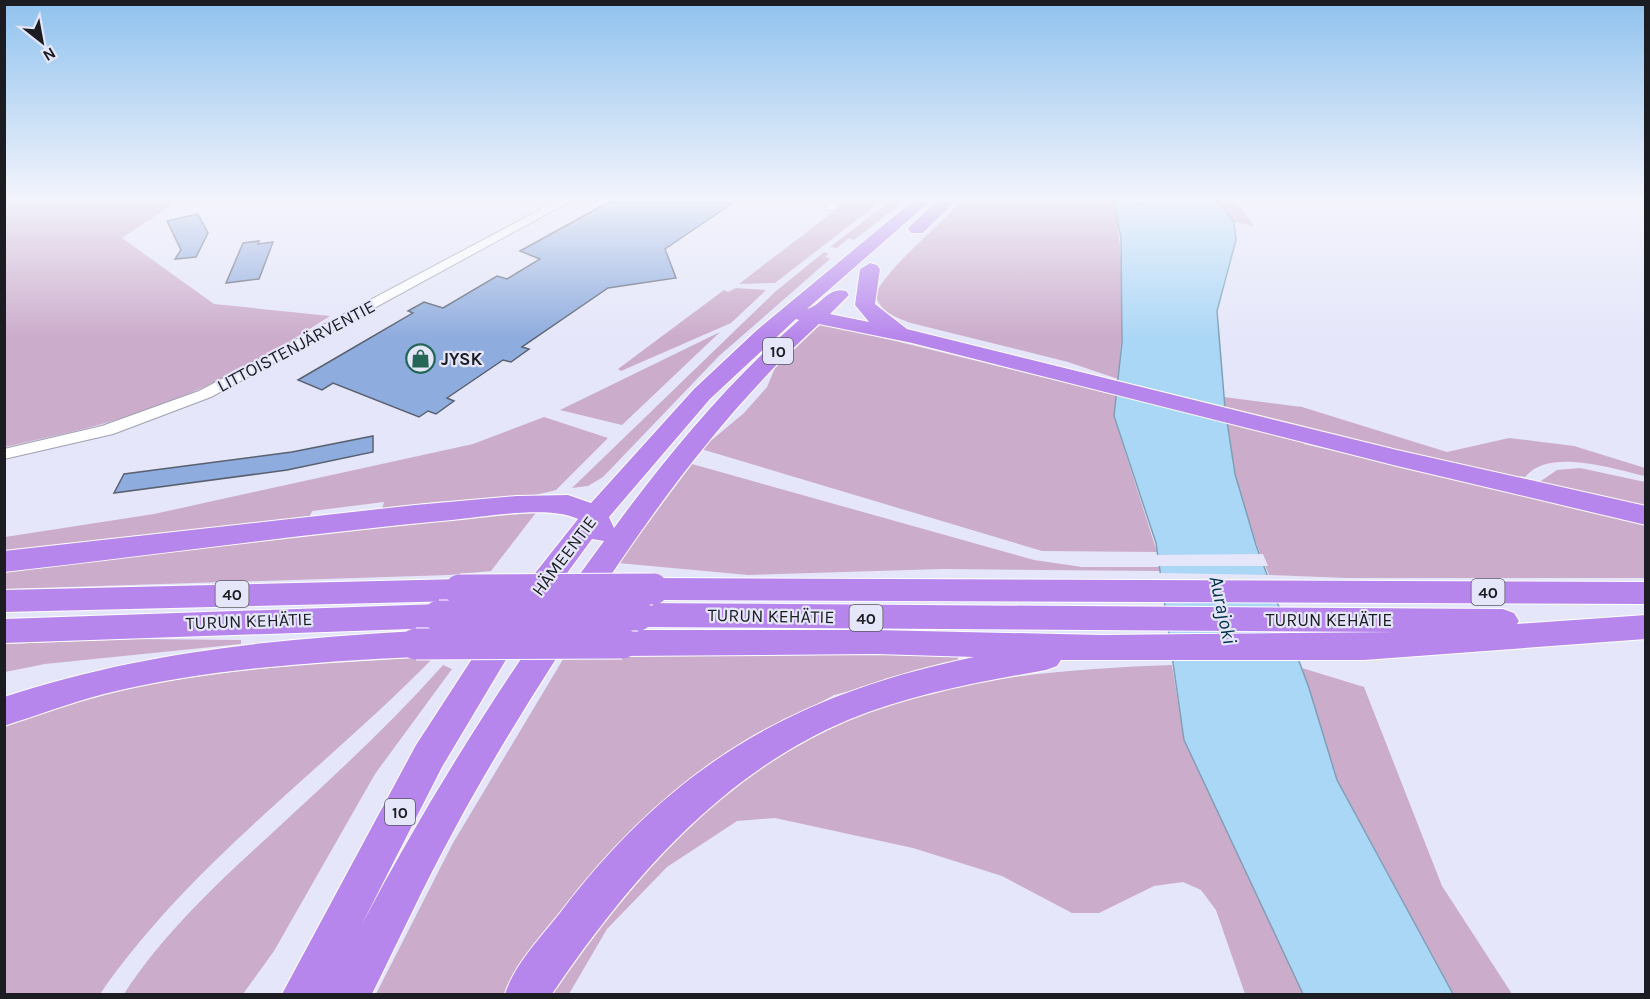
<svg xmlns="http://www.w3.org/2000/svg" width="1650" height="999" font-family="Karla,sans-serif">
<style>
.green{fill:#ccaccb}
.water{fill:#abd7f6;stroke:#809fb7;stroke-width:1.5}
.pier{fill:#e5e6f9}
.building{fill:#8facde;stroke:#596170;stroke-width:1.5}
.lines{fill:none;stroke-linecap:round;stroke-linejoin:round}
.minor-casing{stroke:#9fa0b1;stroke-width:2}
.highway-casing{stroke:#fff;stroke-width:2}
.minor{fill:#fff;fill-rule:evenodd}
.highway{fill:#b786ec;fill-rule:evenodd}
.highway-bridge-casing{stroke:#fff;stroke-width:33;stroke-linecap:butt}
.highway-bridge{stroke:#b786ec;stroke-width:31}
.labels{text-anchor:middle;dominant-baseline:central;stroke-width:4.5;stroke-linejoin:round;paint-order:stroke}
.shield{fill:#e5e6f9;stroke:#585963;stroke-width:1.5}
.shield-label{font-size:16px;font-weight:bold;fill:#1c1d23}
.street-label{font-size:18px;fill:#1c1d23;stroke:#e5e6f9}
.poi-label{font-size:18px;font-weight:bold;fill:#1c1d23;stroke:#e5e6f9;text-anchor:start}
.water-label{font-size:20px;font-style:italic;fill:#013049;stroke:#e5e6f9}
</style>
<rect width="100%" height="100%" fill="#e5e6f9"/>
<g class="green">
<path d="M4,198H182L122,238L214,304L330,316C269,355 207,391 138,413C94,428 49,437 5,447Z"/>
<path d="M851,198H885L775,283L739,284Z"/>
<path d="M894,198H908L854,240L849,238L837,248L830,247Z"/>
<path d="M963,198H1113C1125,257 1124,320 1118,379L1068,362L911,323C895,317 880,312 875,294C896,258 936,231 963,198Z"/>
<path d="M1216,198H1233L1254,226L1234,222Z"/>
<path d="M824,252L829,254L825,257L830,259L719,356L603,477L588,486L572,488L775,292Z"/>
<path d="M736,288L766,290L731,323L621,371L618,369L724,290L728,292Z"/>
<path d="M822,323L1116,395L1114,417L1157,552L1042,551L701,449L744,413L767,387L775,368Z"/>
<path d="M720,332L622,425L560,410Z"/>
<path d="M1224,397L1302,407L1447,452L1509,438L1574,446L1645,468V476C1614,469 1549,447 1525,477L1520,476L1521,481L1305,441L1304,444L1645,522V578H1348L1269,575C1245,519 1227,458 1224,397Z"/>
<path d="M544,417L608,438L556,490L527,497L435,502L382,509L384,502L312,511L310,516L161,536L5,553V537L154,514L473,444Z"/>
<path d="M692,464L1034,560L1082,567H1159L1161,571L942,569L748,575L618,563Z"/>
<path d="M1580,468L1645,482V509L1535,485L1557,470Z"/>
<path d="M538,510L491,571L449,575L5,589L4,568Z"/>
<path d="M134,639L241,640V644L45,664L5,672V644Z"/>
<path d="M957,653L959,663L834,695L774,727L711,765L658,806L615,848L562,912L506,994H376L453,843L565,656Z"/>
<path d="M435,656C324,770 191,862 100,994H5L4,724C57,708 109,692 163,682C252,666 345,663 435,656Z"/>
<path d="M443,665L452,669L375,774L274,951L243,994H124C171,922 236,867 298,809C348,763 398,716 443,665Z"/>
<path d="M1172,665L1184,740L1303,994H1245L1216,910L1201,890L1183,882L1154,886L1099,913H1072L1002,876L913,848L775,818L737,821L667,867L607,929L569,994H540C557,970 573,943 592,920C653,846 739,770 826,729C929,679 1059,669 1172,665Z"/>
<path d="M1302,668L1364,687L1442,886L1512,994H1453L1450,991L1337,780Z"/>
</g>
<path class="water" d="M1113,198H1137V203L1140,205L1146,198H1216L1234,222L1236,240L1217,311L1225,408L1235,474L1256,545L1309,688L1337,780L1453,994H1303L1184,740L1156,543L1114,416L1122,342L1121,238Z"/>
<g class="pier">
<path d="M1263,554L1268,566H1156L1154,555Z"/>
<path d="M1158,573L1272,575L1281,602H1161Z"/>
</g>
<g class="building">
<path d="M616,198H740L665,249L676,278L608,288L522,347L529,349L511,362L503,360L447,398L454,401L436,414L428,411L419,417L333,383L322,390L298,380L413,313L408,311L424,302L443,308L497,276L507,279L540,259L520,251Z"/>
<path d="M198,214L208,233L196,257L175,259L181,250L167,221Z"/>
<path d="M259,241L258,244L273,242L259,279L226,283L243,243Z"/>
<path d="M373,436V452L287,470L114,493L124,474L292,452Z"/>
</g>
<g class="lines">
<defs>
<g id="minor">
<path d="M562,198H576L211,397L113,434L4,459V449L102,426L199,391Z"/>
<path d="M836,198H849L834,210H826V206Z"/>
</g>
<g id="highway">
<path d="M916,198H934L807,309C822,305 828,286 846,291L849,295L830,314L869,322L855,305L860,269L870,263L877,265L880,269L875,304L907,329L1397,450L1646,506V525L1397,466L912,343L819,324C731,404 660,500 595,599C545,675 496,752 453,832C424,885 399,940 372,994H327L328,992L327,994H282L416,745L494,625L578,519C546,505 487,517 452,520C302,534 153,555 4,572V551L415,505L517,496L568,495L591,503L694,389L757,330ZM796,319L799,320C729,381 668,454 614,528L609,517L710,399ZM592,539L604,541C514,663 432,791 361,926L442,767L516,643Z"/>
<path d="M941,198H959L923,233H911L908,229L911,225Z"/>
<path d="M653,578L1646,582V604L653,600L642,597L638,589L642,581Z"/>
<path d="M460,579L471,582L475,590L471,598L460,601L4,612V590Z"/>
<path d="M638,603L1503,609L1514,613L1519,621L1517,624L1646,615V639L1364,660H1061L1057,666L1046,670C979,682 911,694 848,720C720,774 628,882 552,994H505C515,963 543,935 563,909C675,763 796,694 974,657L876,654L622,656L611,652L606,643L611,634L622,630H876L1102,635L1396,632L638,627L627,623L623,615L627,607Z"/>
<path d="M439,604L450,608L454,616L450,624L439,628L4,643V619Z"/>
<path d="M416,631L427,635L432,644L427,653L416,657C312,662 206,669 104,694C70,703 38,715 4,726V697C140,652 274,639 416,631Z"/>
</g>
</defs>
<use href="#minor" class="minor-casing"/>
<use href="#highway" class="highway-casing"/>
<use href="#minor" class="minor"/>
<use href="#highway" class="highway"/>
<defs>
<g id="highway-bridge">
<path d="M460,590L653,589"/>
<path d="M439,616L638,615"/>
<path d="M416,644L622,643"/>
</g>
</defs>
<use href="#highway-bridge" class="highway-bridge-casing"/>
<use href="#highway-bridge" class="highway-bridge"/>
</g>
<linearGradient id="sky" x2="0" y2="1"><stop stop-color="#8fc2ee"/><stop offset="0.59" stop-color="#f3f4fc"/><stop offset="1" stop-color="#f3f4fc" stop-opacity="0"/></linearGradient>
<rect width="1650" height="338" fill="url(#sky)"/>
<defs>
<symbol id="shop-ring" viewBox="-11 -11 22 22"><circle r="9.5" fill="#e5e6f9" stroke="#256757" stroke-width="1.5"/><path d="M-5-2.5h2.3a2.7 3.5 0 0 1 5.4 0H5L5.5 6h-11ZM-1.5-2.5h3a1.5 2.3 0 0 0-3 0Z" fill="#256757"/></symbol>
</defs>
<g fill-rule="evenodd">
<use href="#shop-ring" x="404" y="342" width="33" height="33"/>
</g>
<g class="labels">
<g class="shield">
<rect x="763" y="338" width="30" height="26" rx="4.5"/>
<rect x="1471.5" y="579" width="33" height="26" rx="4.5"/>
<rect x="215.5" y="581" width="33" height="26" rx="4.5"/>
<rect x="849.5" y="605" width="33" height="26" rx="4.5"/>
<rect x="385" y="799" width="30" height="26" rx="4.5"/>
</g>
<g class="shield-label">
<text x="778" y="351">10</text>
<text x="1488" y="592">40</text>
<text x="232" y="594">40</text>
<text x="866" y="618">40</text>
<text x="400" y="812">10</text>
</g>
<g class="street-label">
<text transform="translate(296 346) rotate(-28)">LITTOISTENJÄRVENTIE</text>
<text transform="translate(564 556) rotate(-53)">HÄMEENTIE</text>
<text transform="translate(771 616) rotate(1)">TURUN KEHÄTIE</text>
<text x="1329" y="620">TURUN KEHÄTIE</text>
<text transform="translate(249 621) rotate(-2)">TURUN KEHÄTIE</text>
</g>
<g class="poi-label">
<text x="441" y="359">JYSK</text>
</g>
<g class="water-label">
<text transform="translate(1223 610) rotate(78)">Aurajoki</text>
</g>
</g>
<rect width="1650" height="999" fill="none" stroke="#1c1d23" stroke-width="12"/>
<g transform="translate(42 42) rotate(149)" stroke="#e5e6f9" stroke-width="4.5" paint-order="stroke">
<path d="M0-4.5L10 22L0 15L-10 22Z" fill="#1c1d23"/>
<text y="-9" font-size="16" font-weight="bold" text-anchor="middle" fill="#1c1d23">N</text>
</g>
</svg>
